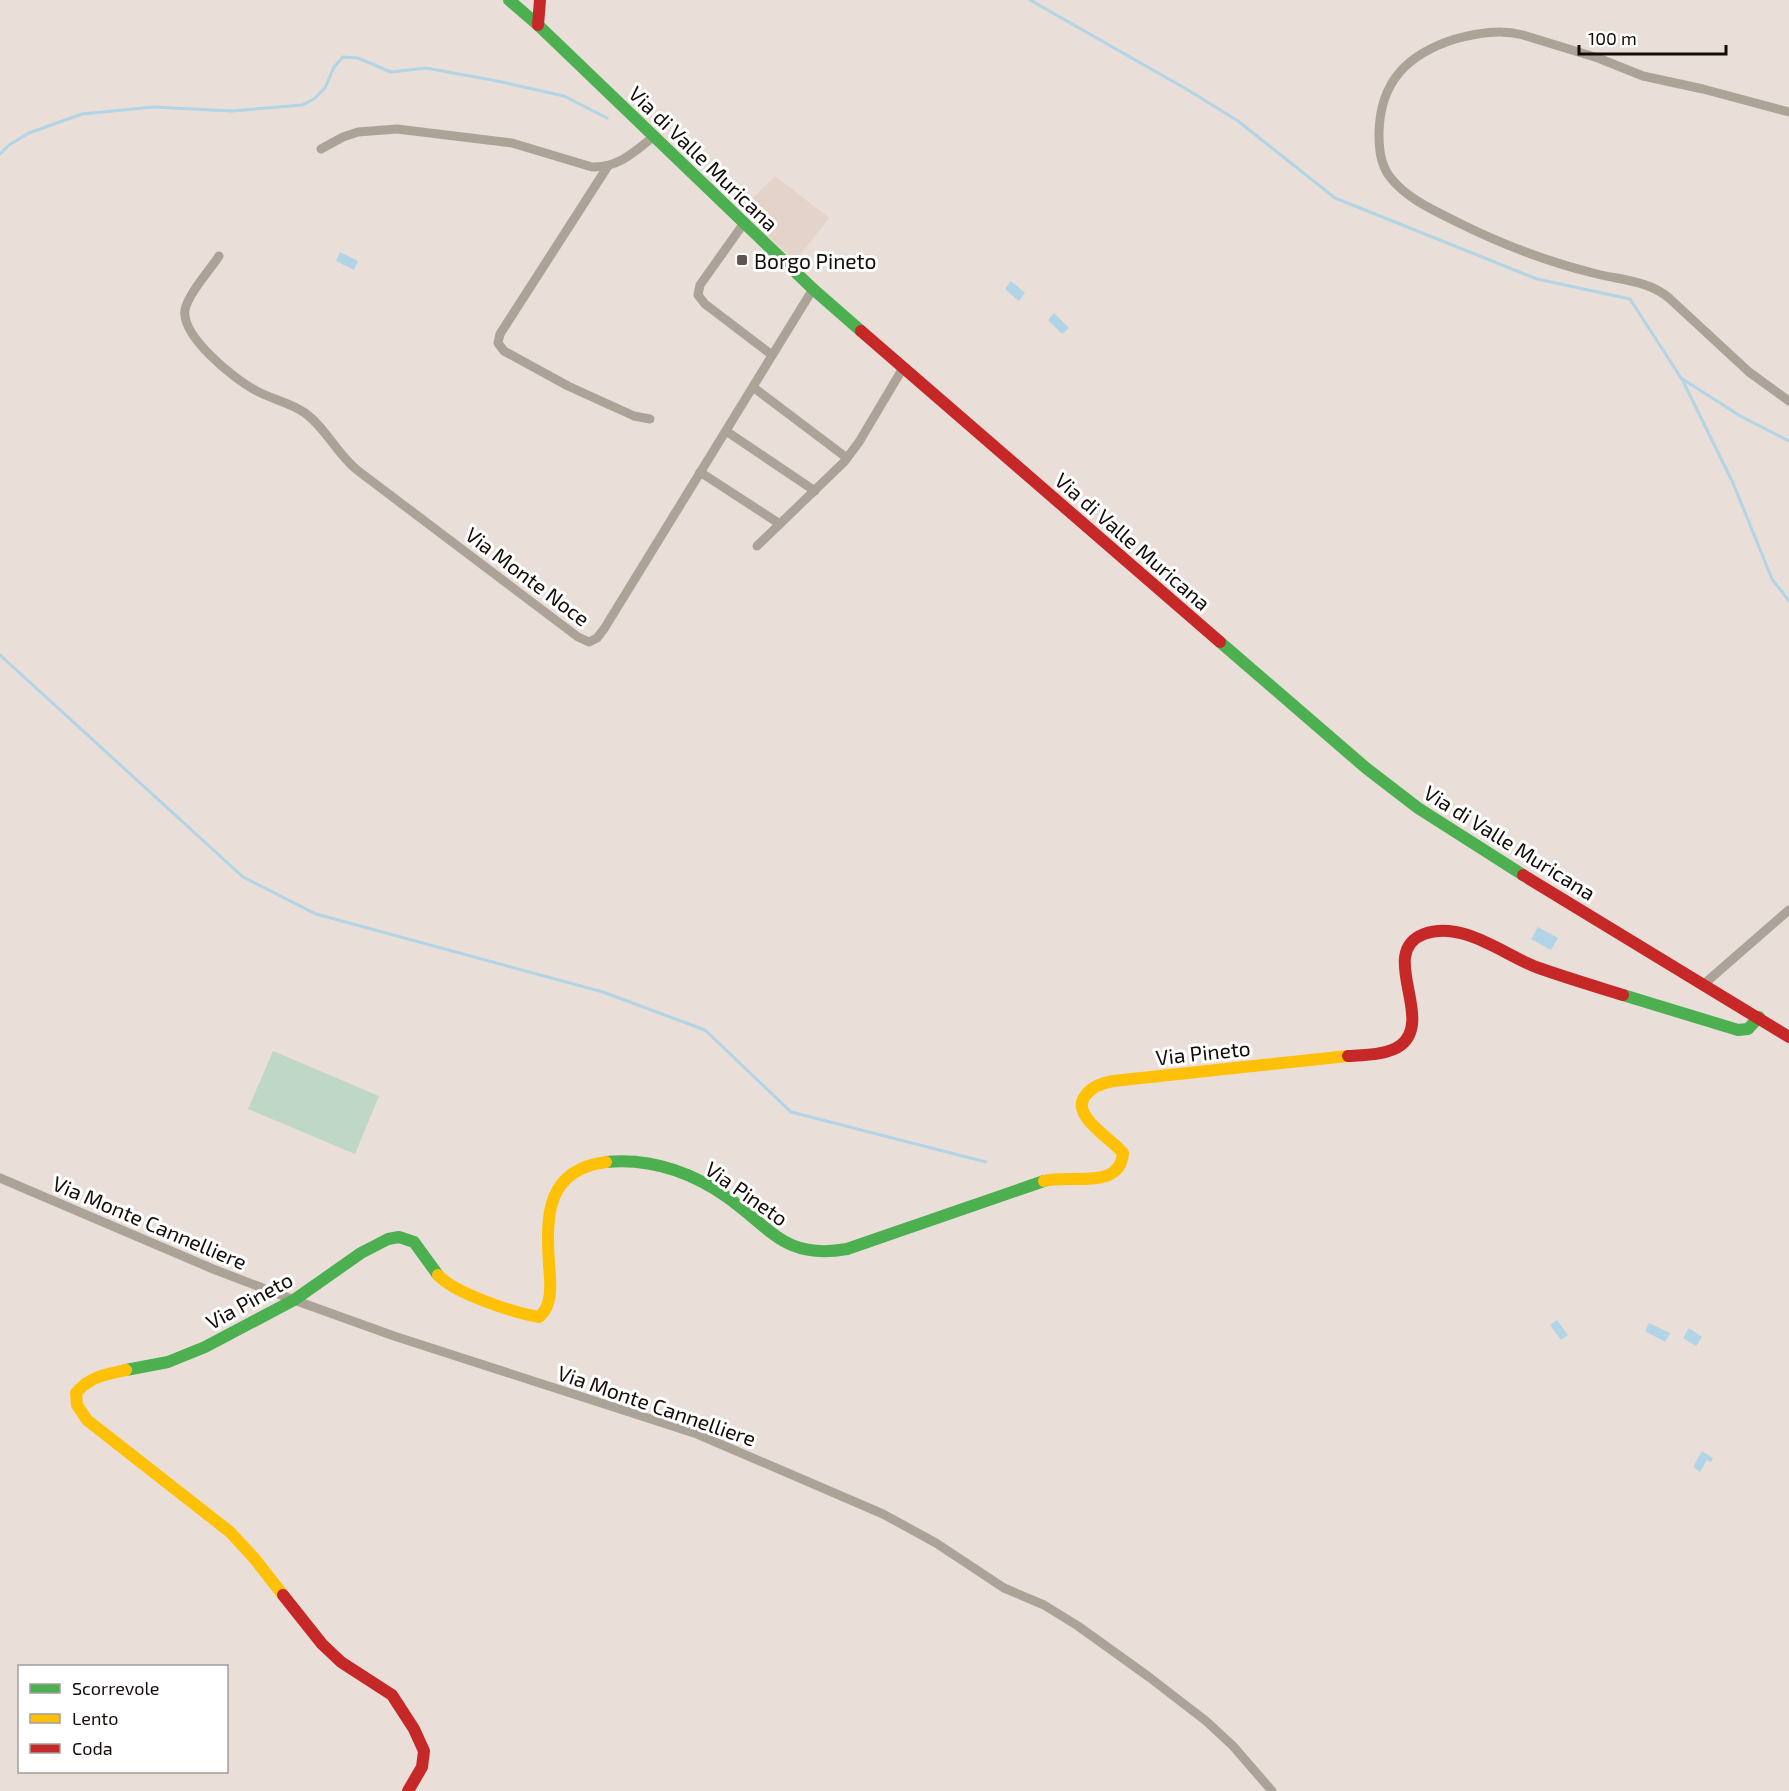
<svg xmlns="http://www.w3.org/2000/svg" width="1789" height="1791" font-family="'Exo 2',sans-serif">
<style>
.industrial{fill:#e3d3c8}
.green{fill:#bfd7c6}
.water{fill:#b1d4e6}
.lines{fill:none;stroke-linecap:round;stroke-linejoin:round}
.stream{stroke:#b1d4e6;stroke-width:3}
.street{stroke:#aba398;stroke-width:9}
.fast{stroke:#4caf50;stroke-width:12}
.slow{stroke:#ffc107;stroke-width:12}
.jam{stroke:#c62828;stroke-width:12}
.poi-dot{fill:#5f5652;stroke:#fff;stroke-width:2}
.labels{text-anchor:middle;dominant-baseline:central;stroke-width:6;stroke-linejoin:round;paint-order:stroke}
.street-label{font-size:21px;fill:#140c09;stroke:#fff}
.poi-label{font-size:21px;fill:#140c09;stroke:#fff;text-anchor:start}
</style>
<rect width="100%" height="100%" fill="#eaded9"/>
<path class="industrial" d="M775,176L829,218L795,261L750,219L755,212L747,204Z"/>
<path class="green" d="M273,1051L379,1096L355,1154L248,1109Z"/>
<g class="water">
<path d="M340,252L358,261L354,270L336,261Z"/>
<path d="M1011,281L1025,293L1019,301L1005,289Z"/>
<path d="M1054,313L1069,328L1062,334L1048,320Z"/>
<path d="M1538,927L1558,938L1551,950L1531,939Z"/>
<path d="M1557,1320L1568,1335L1561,1340L1550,1325Z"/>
<path d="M1649,1323L1670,1333L1665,1342L1645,1331Z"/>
<path d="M1689,1328L1702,1337L1696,1346L1683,1338Z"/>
<path d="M1702,1451L1713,1458L1711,1462L1707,1460L1700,1472L1693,1467Z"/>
</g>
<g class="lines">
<g class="stream">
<path d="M1030,0L1188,90L1238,121L1335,198L1537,279L1630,299L1681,378L1742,417L1789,441"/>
<path d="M0,154L9,145L29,133L82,114L153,107L232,111L302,105L314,99L325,88L334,67L343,57L358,58L391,72L426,68L497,81L564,96L607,118"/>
<path d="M1682,379L1733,483L1772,579L1789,601"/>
<path d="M0,655L243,877L316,914L603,992L705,1030L791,1112L986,1162"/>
</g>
<g class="street">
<path d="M1789,112L1703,89L1643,76L1598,58L1523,35C1500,29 1478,33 1455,39C1408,54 1380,81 1379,133C1379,148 1380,164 1390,177C1406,198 1433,210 1457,222C1501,244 1545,261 1593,273C1619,280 1648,280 1669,298L1749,372L1789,401"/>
<path d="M321,149L343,137L358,132L397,129L512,143L592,167C618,168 634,152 653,137"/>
<path d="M608,166L500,334L498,343L504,351L568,386L634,416L650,419"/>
<path d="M744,223L700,285L698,295L705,304L772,355"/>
<path d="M219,256C210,270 188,294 185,310C181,336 234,379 255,390C270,399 290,402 305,413C326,428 336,453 357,470L578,637L589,642L597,638L604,629L813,289"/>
<path d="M753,387L847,458"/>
<path d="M726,431L815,491"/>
<path d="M700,472L780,524"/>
<path d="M757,546L844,462L859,442L903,368"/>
<path d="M1704,984L1789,910"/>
<path d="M0,1178L213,1269L294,1300L394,1336L697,1434L883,1514L936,1543L1004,1588L1044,1605L1078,1626L1149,1677L1206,1721L1233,1746L1272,1791"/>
</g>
<g class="fast">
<path d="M509,0L538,25L813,289L861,331"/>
<path d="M1220,642L1366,768L1418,808L1523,875"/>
<path d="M1623,995L1738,1030L1748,1029L1759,1017"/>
<path d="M606,1162C650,1158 691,1172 727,1197C772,1229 785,1260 847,1249L1044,1181"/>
<path d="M126,1370L168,1362L205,1347L294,1300L361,1253L388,1239L399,1237L414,1242L438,1275"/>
</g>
<g class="slow">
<path d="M1044,1181C1070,1174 1120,1191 1123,1153C1112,1139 1070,1116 1085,1096C1091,1087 1102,1083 1113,1081L1348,1056"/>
<path d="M438,1275C454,1293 514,1313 539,1317C542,1314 546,1310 547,1306C552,1294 550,1277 549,1264C546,1215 546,1170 606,1162"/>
<path d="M126,1370C106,1374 89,1377 76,1393L77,1405L87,1420L230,1532L254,1558L283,1595"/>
</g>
<g class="jam">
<path d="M538,25L540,0"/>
<path d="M861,331L1220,642"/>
<path d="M1523,875L1789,1037"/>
<path d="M1348,1056C1364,1055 1388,1055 1401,1045C1435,1018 1377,952 1424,934C1461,920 1503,954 1536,967C1564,977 1594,986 1623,995"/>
<path d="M283,1595L322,1644L341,1662L392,1695L414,1729L424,1751L422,1767L408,1791"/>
</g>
</g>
<rect class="poi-dot" x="736" y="254" width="12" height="12" rx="3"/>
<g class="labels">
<g class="street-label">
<text transform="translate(704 158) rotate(44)">Via di Valle Muricana</text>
<text transform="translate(1133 541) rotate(41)">Via di Valle Muricana</text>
<text transform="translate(528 576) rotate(37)">Via Monte Noce</text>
<text transform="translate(1510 842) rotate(32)">Via di Valle Muricana</text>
<text transform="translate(1203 1052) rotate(-6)">Via Pineto</text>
<text transform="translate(747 1193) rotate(35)">Via Pineto</text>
<text transform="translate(150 1222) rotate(23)">Via Monte Cannelliere</text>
<text transform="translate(249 1300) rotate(-29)">Via Pineto</text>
<text transform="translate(657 1405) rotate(19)">Via Monte Cannelliere</text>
</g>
<g class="poi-label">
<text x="754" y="260">Borgo Pineto</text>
</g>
</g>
<rect x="18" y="1665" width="210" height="108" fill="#ffffff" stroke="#a19e9d" stroke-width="1.5"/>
<rect x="30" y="1684" width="30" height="9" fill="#4caf50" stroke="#a19e9d" stroke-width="1.5"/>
<text x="72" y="1695" font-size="18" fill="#140c09">Scorrevole</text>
<rect x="30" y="1714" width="30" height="9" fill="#ffc107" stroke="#a19e9d" stroke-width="1.5"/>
<text x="72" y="1725" font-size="18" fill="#140c09">Lento</text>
<rect x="30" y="1744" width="30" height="9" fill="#c62828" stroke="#a19e9d" stroke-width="1.5"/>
<text x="72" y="1755" font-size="18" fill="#140c09">Coda</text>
<path d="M1579 45v9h147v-9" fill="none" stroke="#140c09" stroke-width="3"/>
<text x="1588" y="45" font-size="18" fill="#140c09" stroke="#ffffff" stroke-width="4.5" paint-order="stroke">100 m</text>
</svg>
